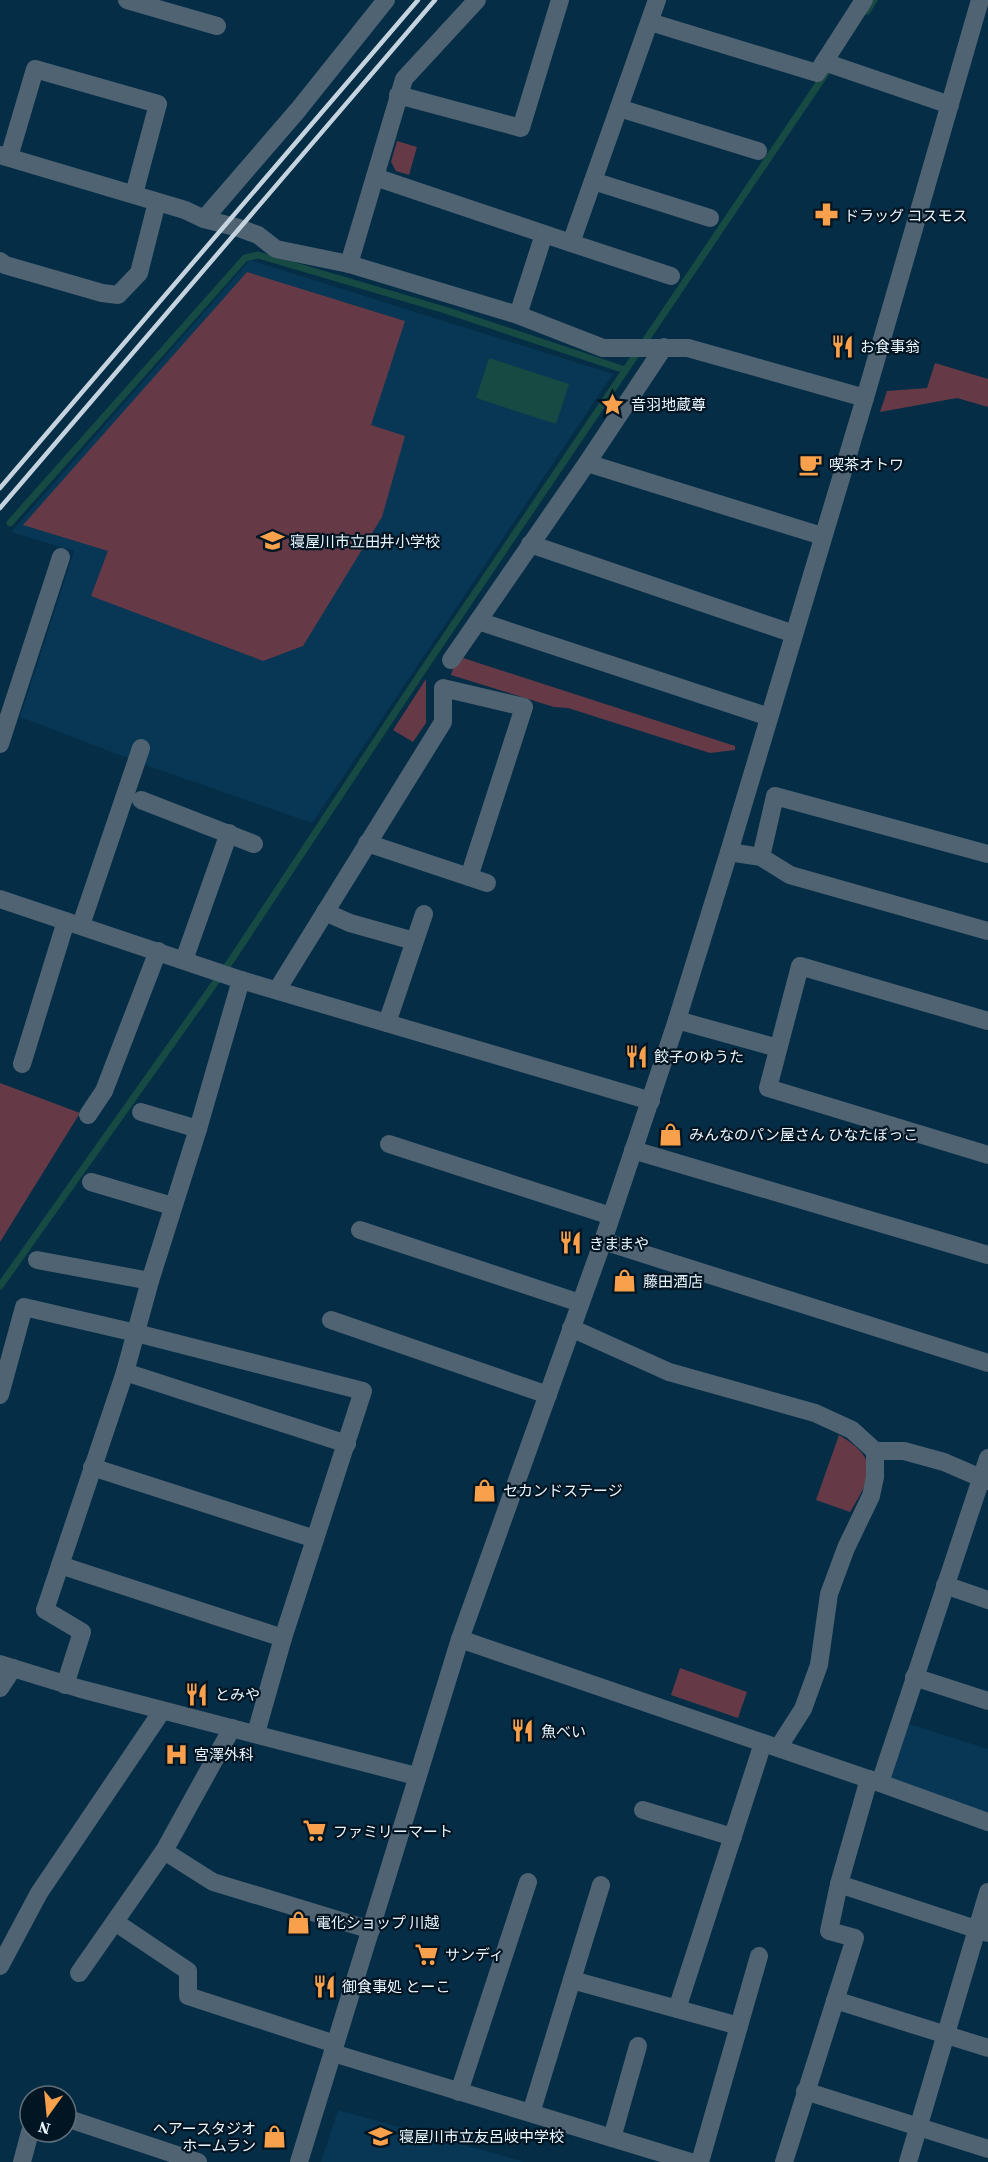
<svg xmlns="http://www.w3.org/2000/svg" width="988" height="2162" font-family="'Source Serif 4','Noto Sans JP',serif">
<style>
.built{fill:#073754}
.green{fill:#653a46}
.water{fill:#164a43}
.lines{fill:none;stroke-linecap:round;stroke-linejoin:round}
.stream{stroke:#164a43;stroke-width:7}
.minor{stroke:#4f6372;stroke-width:18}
.rail{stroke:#c4d3de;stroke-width:4.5}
.labels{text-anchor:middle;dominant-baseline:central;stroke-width:4.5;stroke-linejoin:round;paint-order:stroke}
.poi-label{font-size:15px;fill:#ebf5fd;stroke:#021523;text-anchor:start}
</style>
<rect width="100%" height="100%" fill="#052d46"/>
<g class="built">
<path d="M250,260L613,374L312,823L151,767L20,717L74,551L11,532Z"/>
<path d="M909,1724L988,1749V1814L891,1780Z"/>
<path d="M338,2110L525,2162H321Z"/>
</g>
<g class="green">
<path d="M397,141L417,147L409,175L396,171L391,162Z"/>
<path d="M247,272L405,321L371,425L405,436L382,517L303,646L263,661L91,596L108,551L23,525Z"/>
<path d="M935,363L988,379V407L957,398L880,412L887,391L927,388Z"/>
<path d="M457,656L735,746V750L710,753L568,708L554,707L451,675Z"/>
<path d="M426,679V723L413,742L393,730Z"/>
<path d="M0,1083L80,1113L0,1242Z"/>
<path d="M839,1435C880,1459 872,1476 850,1512L816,1500Z"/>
<path d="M680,1668L747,1692L738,1718L671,1695Z"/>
</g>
<path class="water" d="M489,358L569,384L556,424L476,398Z"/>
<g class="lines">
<g class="stream">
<path d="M867,11L874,0"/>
<path d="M10,523L245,258L258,255L445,310L625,370"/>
<path d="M0,1286L232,959L421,673L826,73"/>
</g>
<g class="minor">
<path d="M127,0L217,26"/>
<path d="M650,22L817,73L864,0"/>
<path d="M824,62L950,105"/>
<path d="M398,95L521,128L560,0"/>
<path d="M619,108L758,151"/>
<path d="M0,155L185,210L204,219L298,110L386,0"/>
<path d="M9,157L35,69L158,104L134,194"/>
<path d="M375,177L571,243L657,0"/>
<path d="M593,181L710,218"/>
<path d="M204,219L239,228L258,235L276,249L349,264L518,315L603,348H688L865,398"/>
<path d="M571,243L671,276"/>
<path d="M0,261L5,265L102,293L118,295L139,273L157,202"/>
<path d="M349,264L404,79L477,0"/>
<path d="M518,315L544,234"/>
<path d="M587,463L822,536"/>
<path d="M530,544L794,634"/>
<path d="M478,621L769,717"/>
<path d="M451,660L587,463L664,347"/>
<path d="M0,744L61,557"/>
<path d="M141,800L254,844"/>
<path d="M367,843L487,883"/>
<path d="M729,852L761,857L790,875L988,931"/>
<path d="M761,857L775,796L988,854"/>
<path d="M0,899L241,980L651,1101"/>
<path d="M325,912L350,923L414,941"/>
<path d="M81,925L141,748"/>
<path d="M184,960L229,833"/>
<path d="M277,990L443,722V688L524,707L469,877"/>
<path d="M677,1020L778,1048"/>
<path d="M988,1021L800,966L768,1088L988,1155"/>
<path d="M387,1023L424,914"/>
<path d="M22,1064L66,921"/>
<path d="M141,1112L198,1129"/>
<path d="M88,1115L104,1091L158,951"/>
<path d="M389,1144L611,1216"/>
<path d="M633,1150L988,1255"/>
<path d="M91,1182L172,1206"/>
<path d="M360,1230L580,1303"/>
<path d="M603,1241L988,1363"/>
<path d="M37,1260L150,1281"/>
<path d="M331,1320L548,1395"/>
<path d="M571,1328L669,1372L815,1413L852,1430L875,1451H904L944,1462L988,1481"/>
<path d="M125,1372L347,1444"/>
<path d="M0,1395L24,1307L136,1333L363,1391L283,1638L256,1733"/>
<path d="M92,1467L315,1539"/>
<path d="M60,1565L283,1638"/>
<path d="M945,1585L988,1600"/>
<path d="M460,1639L880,1783L988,1822"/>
<path d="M0,1664L81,1689L416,1776"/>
<path d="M914,1677L988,1701"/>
<path d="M65,1685L82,1632L45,1610L125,1372L150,1281L198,1129L241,980"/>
<path d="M0,1688L13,1668"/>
<path d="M232,1728L164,1851L213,1882L371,1930"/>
<path d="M778,1748L803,1709L819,1665L829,1594L846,1548L871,1496L875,1477V1451"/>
<path d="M880,1783L988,1458"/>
<path d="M643,1810L733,1837"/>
<path d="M839,1884L988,1933"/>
<path d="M115,1922L188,1971V1996L335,2044"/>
<path d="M0,1966L39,1893L162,1711"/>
<path d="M79,1973L164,1851"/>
<path d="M572,1980L739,2026"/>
<path d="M835,2000L988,2048"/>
<path d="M677,2009L763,1743"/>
<path d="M333,2053L691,2162"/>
<path d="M805,2091L988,2149"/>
<path d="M459,2092L528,1882"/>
<path d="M531,2113L601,1885"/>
<path d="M66,2118L198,2162"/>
<path d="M612,2138L638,2046"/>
<path d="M22,2162L30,2132"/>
<path d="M299,2162L460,1639L603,1241L677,1020L729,852L865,398L980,0"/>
<path d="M700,2162L759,1956"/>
<path d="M784,2162L855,1938L829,1931L839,1884L869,1779"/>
<path d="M908,2162L988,1892"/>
</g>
<g class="rail">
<path d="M0,488L418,0"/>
<path d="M0,508L435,0"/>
</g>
</g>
<defs>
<symbol id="pharmacy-bare" viewBox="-9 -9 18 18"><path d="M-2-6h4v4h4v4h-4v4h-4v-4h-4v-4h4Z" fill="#f8a04b" stroke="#021523" stroke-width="2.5" paint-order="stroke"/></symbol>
<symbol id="restaurant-bare" viewBox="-9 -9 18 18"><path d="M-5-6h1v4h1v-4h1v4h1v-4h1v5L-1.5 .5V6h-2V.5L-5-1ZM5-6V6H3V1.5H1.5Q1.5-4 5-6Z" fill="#f8a04b" stroke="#021523" stroke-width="2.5" paint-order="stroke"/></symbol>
<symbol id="sight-bare" viewBox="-9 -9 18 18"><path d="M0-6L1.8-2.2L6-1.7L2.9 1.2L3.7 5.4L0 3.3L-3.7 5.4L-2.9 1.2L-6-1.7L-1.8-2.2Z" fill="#f8a04b" stroke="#021523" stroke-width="2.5" paint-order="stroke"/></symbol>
<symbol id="cafe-bare" viewBox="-9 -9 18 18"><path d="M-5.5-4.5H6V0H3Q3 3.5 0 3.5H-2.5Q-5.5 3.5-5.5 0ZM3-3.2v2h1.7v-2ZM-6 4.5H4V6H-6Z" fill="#f8a04b" stroke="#021523" stroke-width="2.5" paint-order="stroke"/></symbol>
<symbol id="school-bare" viewBox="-9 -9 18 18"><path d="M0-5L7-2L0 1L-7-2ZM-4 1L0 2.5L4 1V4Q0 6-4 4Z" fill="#f8a04b" stroke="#021523" stroke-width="2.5" paint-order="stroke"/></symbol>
<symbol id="shop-bare" viewBox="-9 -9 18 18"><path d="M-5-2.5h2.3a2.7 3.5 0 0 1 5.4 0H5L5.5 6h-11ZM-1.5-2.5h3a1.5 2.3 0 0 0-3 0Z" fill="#f8a04b" stroke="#021523" stroke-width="2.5" paint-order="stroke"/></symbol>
<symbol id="hospital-bare" viewBox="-9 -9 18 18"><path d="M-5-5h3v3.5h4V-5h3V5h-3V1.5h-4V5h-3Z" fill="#f8a04b" stroke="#021523" stroke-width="2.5" paint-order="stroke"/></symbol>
<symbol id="supermarket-bare" viewBox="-9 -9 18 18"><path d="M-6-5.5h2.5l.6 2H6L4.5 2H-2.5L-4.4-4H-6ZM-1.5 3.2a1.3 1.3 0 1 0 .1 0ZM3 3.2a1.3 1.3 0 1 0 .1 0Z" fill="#f8a04b" stroke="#021523" stroke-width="2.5" paint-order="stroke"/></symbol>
</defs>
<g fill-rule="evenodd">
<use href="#pharmacy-bare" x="810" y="198" width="33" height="33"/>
<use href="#restaurant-bare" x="826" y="330" width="33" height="33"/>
<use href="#sight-bare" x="596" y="388" width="33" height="33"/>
<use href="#cafe-bare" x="794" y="448" width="33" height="33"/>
<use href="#school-bare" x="256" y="524" width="33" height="33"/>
<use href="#restaurant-bare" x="620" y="1040" width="33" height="33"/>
<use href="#shop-bare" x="654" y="1118" width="33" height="33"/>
<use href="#restaurant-bare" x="554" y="1226" width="33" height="33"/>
<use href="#shop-bare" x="608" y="1264" width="33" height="33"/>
<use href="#shop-bare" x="468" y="1474" width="33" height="33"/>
<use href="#restaurant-bare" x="180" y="1678" width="33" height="33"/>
<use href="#restaurant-bare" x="506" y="1714" width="33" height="33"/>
<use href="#hospital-bare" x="160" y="1738" width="33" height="33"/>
<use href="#supermarket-bare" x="298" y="1814" width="33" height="33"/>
<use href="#shop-bare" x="282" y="1906" width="33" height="33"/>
<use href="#supermarket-bare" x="410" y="1938" width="33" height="33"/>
<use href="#restaurant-bare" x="308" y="1970" width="33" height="33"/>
<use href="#school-bare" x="364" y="2120" width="33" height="33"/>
<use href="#shop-bare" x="258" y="2120" width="33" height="33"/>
</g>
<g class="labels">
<g class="poi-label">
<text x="844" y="215">ドラッグ コスモス</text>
<text x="860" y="346">お食事翁</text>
<text x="631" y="404">音羽地蔵尊</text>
<text x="829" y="464">喫茶オトワ</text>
<text x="290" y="541">寝屋川市立田井小学校</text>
<text x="654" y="1056">餃子のゆうた</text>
<text x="689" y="1134">みんなのパン屋さん ひなたぼっこ</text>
<text x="589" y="1243">きままや</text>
<text x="643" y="1281">藤田酒店</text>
<text x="503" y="1490">セカンドステージ</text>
<text x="215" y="1694">とみや</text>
<text x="541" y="1731">魚べい</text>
<text x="194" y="1754">宮澤外科</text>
<text x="333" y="1831">ファミリーマート</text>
<text x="316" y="1922">電化ショップ 川越</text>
<text x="445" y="1954">サンディ</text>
<text x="342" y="1986">御食事処 とーこ</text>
<text x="256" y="2128" text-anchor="end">ヘアースタジオ<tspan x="256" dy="17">ホームラン</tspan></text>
<text x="399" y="2136">寝屋川市立友呂岐中学校</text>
</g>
</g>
<g transform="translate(48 2114) rotate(195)"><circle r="28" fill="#021523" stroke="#5f6f7a" stroke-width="1.5"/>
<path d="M0-4.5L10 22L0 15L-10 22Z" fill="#f8a04b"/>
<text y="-9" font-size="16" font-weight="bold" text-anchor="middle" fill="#ebf5fd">N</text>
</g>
</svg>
